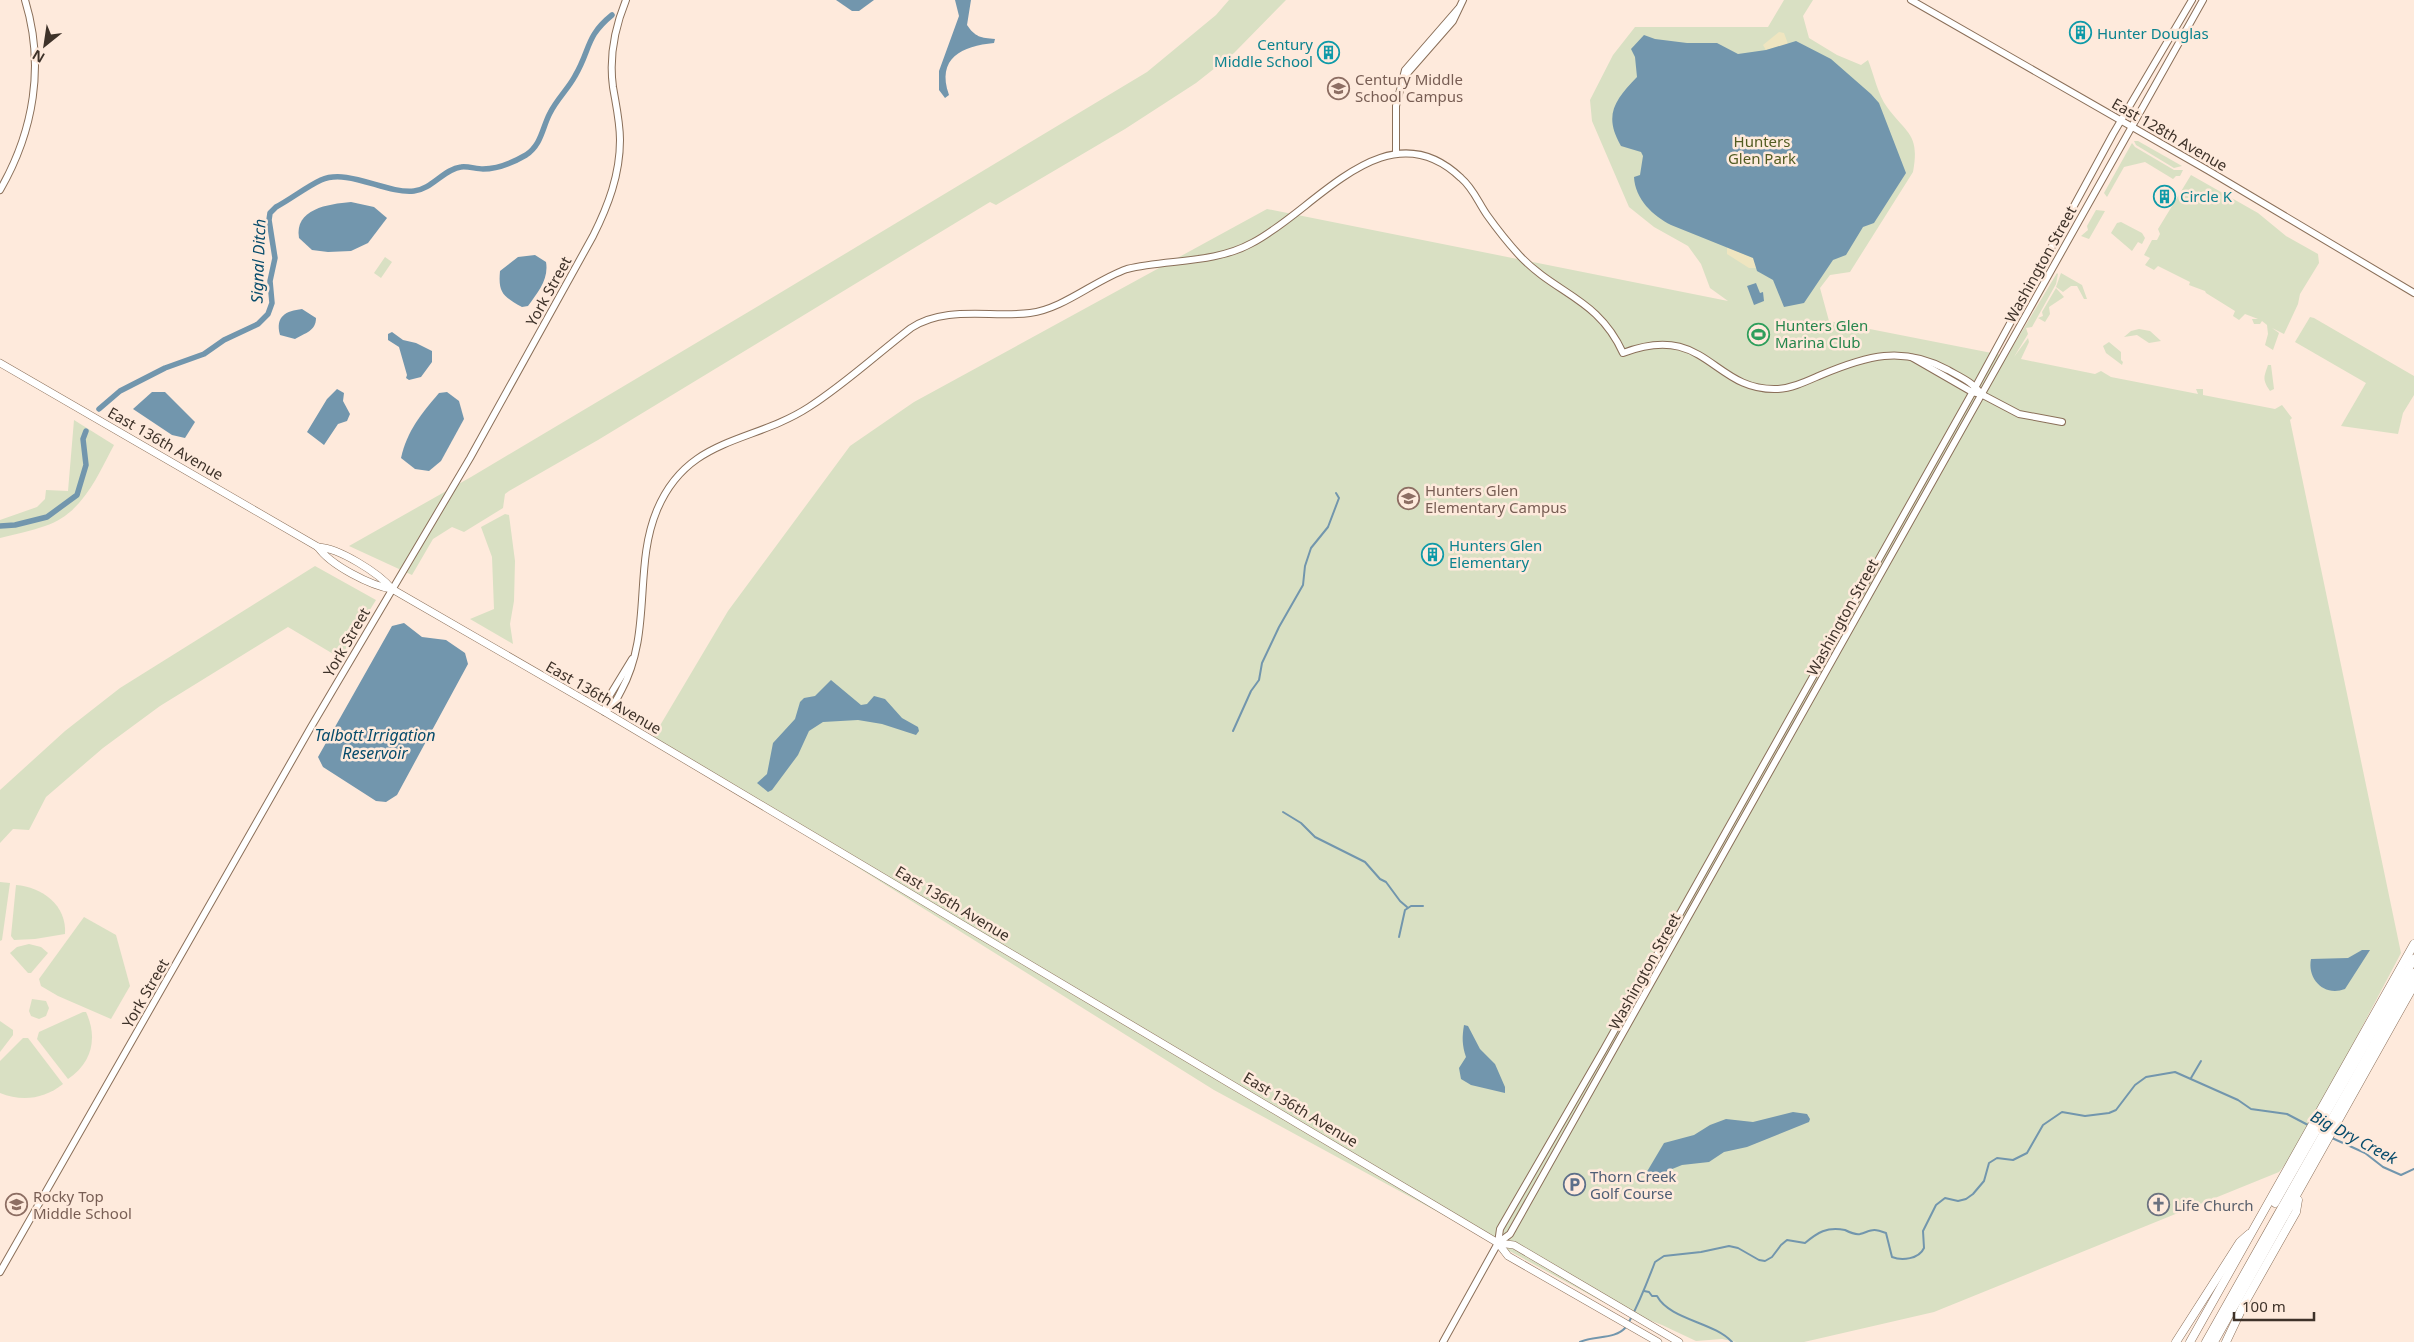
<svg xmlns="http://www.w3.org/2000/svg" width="2414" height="1342" font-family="'Noto Sans',sans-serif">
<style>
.green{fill:#d9e0c3}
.sand{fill:#efe5c0}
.water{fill:#7296ad}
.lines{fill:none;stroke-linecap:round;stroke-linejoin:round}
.stream{stroke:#7296ad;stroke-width:2}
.canal{stroke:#7296ad;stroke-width:5.5}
.secondary-casing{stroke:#8a6f59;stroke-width:8}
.primary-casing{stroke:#8a6f59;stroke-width:8}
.highway-casing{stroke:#8a6f59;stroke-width:9}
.secondary{stroke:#fff;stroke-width:6}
.primary{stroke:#fff;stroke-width:7}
.highway{stroke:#fff;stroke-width:8}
.labels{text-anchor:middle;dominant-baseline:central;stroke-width:5;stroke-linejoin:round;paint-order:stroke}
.culture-label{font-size:15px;fill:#0d838f;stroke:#feeadc;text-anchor:start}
.education-label{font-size:15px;fill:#785e54;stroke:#feeadc;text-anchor:start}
.street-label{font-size:15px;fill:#3e3229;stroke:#feeadc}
.park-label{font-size:15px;fill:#535d23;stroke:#feeadc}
.leisure-label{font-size:15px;fill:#27864d;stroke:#feeadc;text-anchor:start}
.service-label{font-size:15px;fill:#4e5e75;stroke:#feeadc;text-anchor:start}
.worship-label{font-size:15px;fill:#5b616d;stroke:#feeadc;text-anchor:start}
.water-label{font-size:16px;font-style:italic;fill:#064b6b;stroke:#feeadc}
</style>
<rect width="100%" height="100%" fill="#feeadc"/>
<g class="green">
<path d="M1229,0H1286L1234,53L1196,83L1125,129L996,205L990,202L598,440L509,491L505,494L503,508L464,532L452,527L433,539L412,575L349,546L471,477L760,305L1147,72L1216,15Z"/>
<path d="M1784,0H1813L1803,16L1809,38L1837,55L1861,65L1868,60C1874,75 1878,95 1887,107C1907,134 1920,134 1913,172L1850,272L1830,275L1820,288L1829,321L2007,356L2057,273L2058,274L2056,284L2032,327L2026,328L2028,334L2014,357L2028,338L2029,342L2021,359L2095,374L2101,371L2111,377L2198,394L2196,389H2203V395L2275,409L2282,405L2292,418L2290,420L2401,953L2298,1148L2279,1172L1934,1312L1804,1342H1736L1722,1339L1696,1341L1662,1325L1603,1302L1214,1090L652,739L728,611L850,446L914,402L1267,209L1728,301L1710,288L1701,264L1688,246L1654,227L1629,207L1592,121L1590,100L1613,55L1635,27H1768Z"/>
<path d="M2134,141H2138L2182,166L2174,168L2136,145Z"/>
<path d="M2132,143L2135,147L2174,170H2183L2180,176H2176L2173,179L2145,162L2124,167L2107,197L2104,193Z"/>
<path d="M2191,175L2258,213L2286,236L2318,254L2319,263L2300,294L2298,304L2284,334L2272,328L2279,333L2273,350L2265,345L2268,334L2267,325L2262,321L2260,324H2254L2252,319H2258L2245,314L2239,320L2233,316L2235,311L2206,293L2205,291L2189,285L2190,282L2158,266L2154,270L2145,265L2150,258L2144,255L2152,240H2157L2160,234L2158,229Z"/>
<path d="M2096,210L2105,211L2089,239L2081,236L2088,230L2087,226Z"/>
<path d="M2121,222L2142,233L2145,238L2142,244L2138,242L2132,251L2111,233L2117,223Z"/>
<path d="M385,257L392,262L381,278L374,273Z"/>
<path d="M2061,273L2082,285L2087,299H2084L2077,286H2071L2063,292L2056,287Z"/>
<path d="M2056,288L2064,297L2049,307L2050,314L2045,322L2038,318L2043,316L2042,312Z"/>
<path d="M2310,317L2314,318L2414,376V395L2403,413L2398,434L2341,426L2366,383L2295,342Z"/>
<path d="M2139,329L2150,331L2161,341L2149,343L2137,335L2124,337L2131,331Z"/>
<path d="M2109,342L2121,352V360L2123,362L2122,365L2106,353L2103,346Z"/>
<path d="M2268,365H2271L2274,389L2270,391C2262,379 2264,377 2268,365Z"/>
<path d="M74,420L114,445C97,477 82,514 45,526C31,531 15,534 0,538V520L37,507L45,499L46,490L68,491Z"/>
<path d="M505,514L509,515L515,561L514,601L510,624L513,644L470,619L494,609L492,557L481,527Z"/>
<path d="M315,566L376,600L340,658L288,627L160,706L103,748L46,797L29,830L13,829L0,843V790L65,731L120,688Z"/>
<path d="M0,882L10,883L2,940L0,941Z"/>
<path d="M16,885C42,887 67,905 65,934L35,939L14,940L11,936Z"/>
<path d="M84,917L116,935L130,986L111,1019L58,996L41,986L39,979Z"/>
<path d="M29,944L41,947L48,953L31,973H28L10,953L17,947Z"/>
<path d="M32,999L46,1001L49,1008L46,1016L39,1019L31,1016L29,1011Z"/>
<path d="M83,1012H86C98,1038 92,1063 68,1079L37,1039L39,1032Z"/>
<path d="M0,1021L13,1030V1035L0,1052Z"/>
<path d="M23,1038H28L63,1084C44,1099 22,1102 0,1093V1061Z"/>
</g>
<g class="sand">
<path d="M1779,32L1784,33L1788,44L1766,50L1763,45Z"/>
<path d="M1727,247L1753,258L1757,268H1749L1727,254Z"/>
</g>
<g class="water">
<path d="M836,0H874L859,11H852Z"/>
<path d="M955,0H971L967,25C975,37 981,38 995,39L994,43C962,46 936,58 949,95L945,98L939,90V71L959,16Z"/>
<path d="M1644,35L1655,39L1687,43H1717L1738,54L1766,50L1796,41L1831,59L1871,94L1879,103L1906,173L1874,223L1863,227L1846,255L1833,260L1804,303L1784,307L1773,280L1757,271L1753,258L1671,225C1653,216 1635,199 1634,177L1640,175L1643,156L1641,152L1621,146C1603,115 1615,100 1637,77L1635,57L1631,49Z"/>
<path d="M351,202L374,207L387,218L368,243L351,251L328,252L312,250L299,238C294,209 328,204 351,202Z"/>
<path d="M535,255L546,262C549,279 538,292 528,306L522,307C503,296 498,293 500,271L518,257Z"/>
<path d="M1756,283L1760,293L1763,292L1764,301L1754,305L1747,286Z"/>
<path d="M302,309L316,318C316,331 305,333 295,339L280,335C275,316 286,311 302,309Z"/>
<path d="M392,332L403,340L416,343L432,351V362L421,377L409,380L406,378L407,375L399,347L388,340V334Z"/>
<path d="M337,389L344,393L343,401L350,414L347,421L338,424L324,445L307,432L327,399Z"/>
<path d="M152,392H165L195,422L185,438L172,435L133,409Z"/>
<path d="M447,392L459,401L464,419L441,461L429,471L415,469L401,458C407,431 421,414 439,393Z"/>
<path d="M404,623L422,637L446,640L465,653L468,664L397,795L386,802L376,801L323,767L318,757L392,626Z"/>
<path d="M831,680L861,705L867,704L874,696L885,699L902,718L918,727L919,731L916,735L882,724L858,720L823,722L809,731L798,755L772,790L768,792L757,783L767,774L773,743L795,719L800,702L804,698L815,696Z"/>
<path d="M2362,950H2370L2345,989C2324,997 2307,979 2311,959L2348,958Z"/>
<path d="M1464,1025L1468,1026L1480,1049L1495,1064L1505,1087V1093L1471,1085L1461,1079L1459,1068L1466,1057C1462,1045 1462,1037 1464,1025Z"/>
<path d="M1793,1112L1807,1114L1810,1119L1809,1122L1747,1147L1724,1152L1709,1162L1682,1165L1655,1176L1645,1175L1664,1143L1694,1135L1710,1125L1726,1119L1753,1122Z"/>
</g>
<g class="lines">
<g class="stream">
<path d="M1233,731L1251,691L1259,680L1262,663L1279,627L1303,585L1305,566L1311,548L1328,527L1339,498L1336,493"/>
<path d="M1283,812L1301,823L1315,837L1365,862L1380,879L1386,882L1400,901L1407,907"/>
<path d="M1399,937L1405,910L1411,906H1423"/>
<path d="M2191,1078L2201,1061"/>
<path d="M2332,1138L2365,1153L2383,1167L2401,1175L2414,1169"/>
<path d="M1644,1291L1649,1292L1652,1296H1657C1670,1320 1714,1322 1732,1342"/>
<path d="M1629,1322C1639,1303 1647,1283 1655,1262L1664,1256L1701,1252L1729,1246L1738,1248L1759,1260L1765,1261L1772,1257L1781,1245L1787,1240L1805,1243C1817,1233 1827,1226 1845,1230C1849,1232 1856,1235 1860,1234C1873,1230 1872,1228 1886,1233L1892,1257C1902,1261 1919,1259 1924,1248L1923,1231L1936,1205L1945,1198L1958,1201L1966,1199L1973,1194L1984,1181L1989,1163L1997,1158L2013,1160L2027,1153L2043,1125L2062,1112L2085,1116L2109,1113L2116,1110L2135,1085L2146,1077L2175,1072L2238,1100L2251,1109L2287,1114L2308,1125"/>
<path d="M1580,1342C1595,1335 1615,1340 1626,1327"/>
</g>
<g class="canal">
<path d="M99,409L120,391L165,368L204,354L224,340L258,324L268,314L272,303L270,281L275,258L269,220L270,213L276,207C291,199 306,187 321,180C348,168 386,194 414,191C432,189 444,169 461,167C468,166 476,169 483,169C498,169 514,162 526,155C542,144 542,128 550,113C557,99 568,89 575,76C591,49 585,37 612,15"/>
<path d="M0,526L15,525L47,517L77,495L86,465L83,439L86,431"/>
</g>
<defs>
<g id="secondary">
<path d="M1911,0L2209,171L2414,293"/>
<path d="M1404,77L1453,21L1463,0"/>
<path d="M1396,154V106L1405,70L1458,9"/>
<path d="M0,190C34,131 45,65 25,0"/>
<path d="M1913,358L1972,392L1981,394L2019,414L2062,422"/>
<path d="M605,712C613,707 617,699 621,691C653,633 633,567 657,510C688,436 752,444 809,407C845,384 877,354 911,328C946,305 991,318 1030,313C1063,309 1095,280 1127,269C1168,259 1214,264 1252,243C1315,211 1386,106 1461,178C1473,188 1478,202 1487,215C1497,229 1508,243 1520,256C1557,295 1598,298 1623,353C1707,321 1712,392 1778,389C1793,388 1807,381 1821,375C1866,356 1902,345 1948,370C1960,377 1973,382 1981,394"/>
<path d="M605,712L607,700L632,659"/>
<path d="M1498,1243L1510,1234L2203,0"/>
<path d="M0,1272L311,727L470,458L593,236C608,206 620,175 620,140C620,122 616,105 613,87C609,58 615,27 626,0"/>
<path d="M1443,1342L1498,1243L1500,1229L1604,1049L1976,386L2113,134L2192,0"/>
</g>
<g id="primary">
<path d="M0,363L318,547C330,565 371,586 392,589"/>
<path d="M318,547C339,548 379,573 392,589L605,712L1498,1243L1508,1256L1658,1342"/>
<path d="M1498,1243L1514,1245L1679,1342"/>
</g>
<g id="highway">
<path d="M2275,1203L2414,959"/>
<path d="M2176,1342L2240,1242L2249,1234"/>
<path d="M2190,1342L2414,944"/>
<path d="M2206,1342L2414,973"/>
<path d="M2214,1342L2414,985"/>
<path d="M2226,1342L2244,1304L2296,1212L2298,1200"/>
</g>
</defs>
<use href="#secondary" class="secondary-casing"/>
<use href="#primary" class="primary-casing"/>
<use href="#highway" class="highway-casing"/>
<use href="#secondary" class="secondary"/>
<use href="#primary" class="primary"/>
<use href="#highway" class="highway"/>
</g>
<defs>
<symbol id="building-ring" viewBox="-11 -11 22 22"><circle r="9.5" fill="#feeadc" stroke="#0f9aa8" stroke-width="1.5"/><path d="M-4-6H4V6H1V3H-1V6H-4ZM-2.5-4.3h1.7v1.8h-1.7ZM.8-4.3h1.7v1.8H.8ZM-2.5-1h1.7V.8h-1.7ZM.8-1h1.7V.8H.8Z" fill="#0f9aa8"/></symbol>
<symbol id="school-ring" viewBox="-11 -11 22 22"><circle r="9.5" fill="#feeadc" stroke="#8d6e63" stroke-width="1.5"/><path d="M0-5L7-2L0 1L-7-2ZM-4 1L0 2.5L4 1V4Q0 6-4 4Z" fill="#8d6e63"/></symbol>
<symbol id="stadium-ring" viewBox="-11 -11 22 22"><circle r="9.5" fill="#feeadc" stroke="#2e9e5b" stroke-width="1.5"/><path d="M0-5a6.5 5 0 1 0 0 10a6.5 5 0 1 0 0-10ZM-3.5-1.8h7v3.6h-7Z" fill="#2e9e5b"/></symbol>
<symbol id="parking-ring" viewBox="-11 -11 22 22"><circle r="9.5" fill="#feeadc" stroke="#5c6f8a" stroke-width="1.5"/><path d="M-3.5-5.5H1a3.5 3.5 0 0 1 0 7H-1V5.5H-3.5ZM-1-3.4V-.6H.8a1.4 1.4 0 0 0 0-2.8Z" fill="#5c6f8a"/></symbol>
<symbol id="church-ring" viewBox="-11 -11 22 22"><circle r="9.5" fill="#feeadc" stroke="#6b7280" stroke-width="1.5"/><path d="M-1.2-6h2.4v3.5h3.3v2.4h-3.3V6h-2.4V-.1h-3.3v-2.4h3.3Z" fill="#6b7280"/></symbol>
</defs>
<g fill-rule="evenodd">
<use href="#building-ring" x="2068" y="20" width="25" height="25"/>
<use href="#building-ring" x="1316" y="40" width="25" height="25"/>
<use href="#school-ring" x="1326" y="76" width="25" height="25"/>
<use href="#building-ring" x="2152" y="184" width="25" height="25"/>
<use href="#stadium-ring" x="1746" y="322" width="25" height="25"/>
<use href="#school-ring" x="1396" y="486" width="25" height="25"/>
<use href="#building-ring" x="1420" y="542" width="25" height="25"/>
<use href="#parking-ring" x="1562" y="1172" width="25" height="25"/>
<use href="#school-ring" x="4" y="1192" width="25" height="25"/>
<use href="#church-ring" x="2146" y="1192" width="25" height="25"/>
</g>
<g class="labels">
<g class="culture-label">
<text x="2097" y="33">Hunter Douglas</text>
<text x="1313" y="44" text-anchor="end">Century<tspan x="1313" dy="17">Middle School</tspan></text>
<text x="2180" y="196">Circle K</text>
<text x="1449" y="545">Hunters Glen<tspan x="1449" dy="17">Elementary</tspan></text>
</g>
<g class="education-label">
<text x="1355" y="79">Century Middle<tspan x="1355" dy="17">School Campus</tspan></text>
<text x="1425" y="490">Hunters Glen<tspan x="1425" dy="17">Elementary Campus</tspan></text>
<text x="33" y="1196">Rocky Top<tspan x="33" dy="17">Middle School</tspan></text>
</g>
<g class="street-label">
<text transform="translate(2170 134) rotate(30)">East 128th Avenue</text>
<text transform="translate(2040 264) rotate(-61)">Washington Street</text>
<text transform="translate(548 291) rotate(-61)">York Street</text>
<text transform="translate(166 443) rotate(30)">East 136th Avenue</text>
<text transform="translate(1842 617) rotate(-61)">Washington Street</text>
<text transform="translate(346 642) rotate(-60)">York Street</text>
<text transform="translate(604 697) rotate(30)">East 136th Avenue</text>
<text transform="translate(953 903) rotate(31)">East 136th Avenue</text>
<text transform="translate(1644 971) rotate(-61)">Washington Street</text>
<text transform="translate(145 993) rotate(-60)">York Street</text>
<text transform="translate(1301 1109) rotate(31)">East 136th Avenue</text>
</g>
<g class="park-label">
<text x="1762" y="141">Hunters<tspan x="1762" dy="17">Glen Park</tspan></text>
</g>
<g class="leisure-label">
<text x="1775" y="325">Hunters Glen<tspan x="1775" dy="17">Marina Club</tspan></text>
</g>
<g class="service-label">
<text x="1590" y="1176">Thorn Creek<tspan x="1590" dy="17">Golf Course</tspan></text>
</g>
<g class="worship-label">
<text x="2174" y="1205">Life Church</text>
</g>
<g class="water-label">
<text transform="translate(258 261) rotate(-88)">Signal Ditch</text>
<text x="375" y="735">Talbott Irrigation<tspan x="375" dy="18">Reservoir</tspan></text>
<text transform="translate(2354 1137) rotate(28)">Big Dry Creek</text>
</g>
</g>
<g transform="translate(45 45) rotate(210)" stroke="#feeadc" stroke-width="4" paint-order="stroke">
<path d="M0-4L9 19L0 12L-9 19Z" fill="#3e3229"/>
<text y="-8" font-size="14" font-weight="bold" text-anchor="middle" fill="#3e3229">N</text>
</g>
<path d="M2234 1312v8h80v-8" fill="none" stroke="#3e3229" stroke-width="2.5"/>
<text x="2242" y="1312" font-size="15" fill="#3e3229" stroke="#feeadc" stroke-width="4" paint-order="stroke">100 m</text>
</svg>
